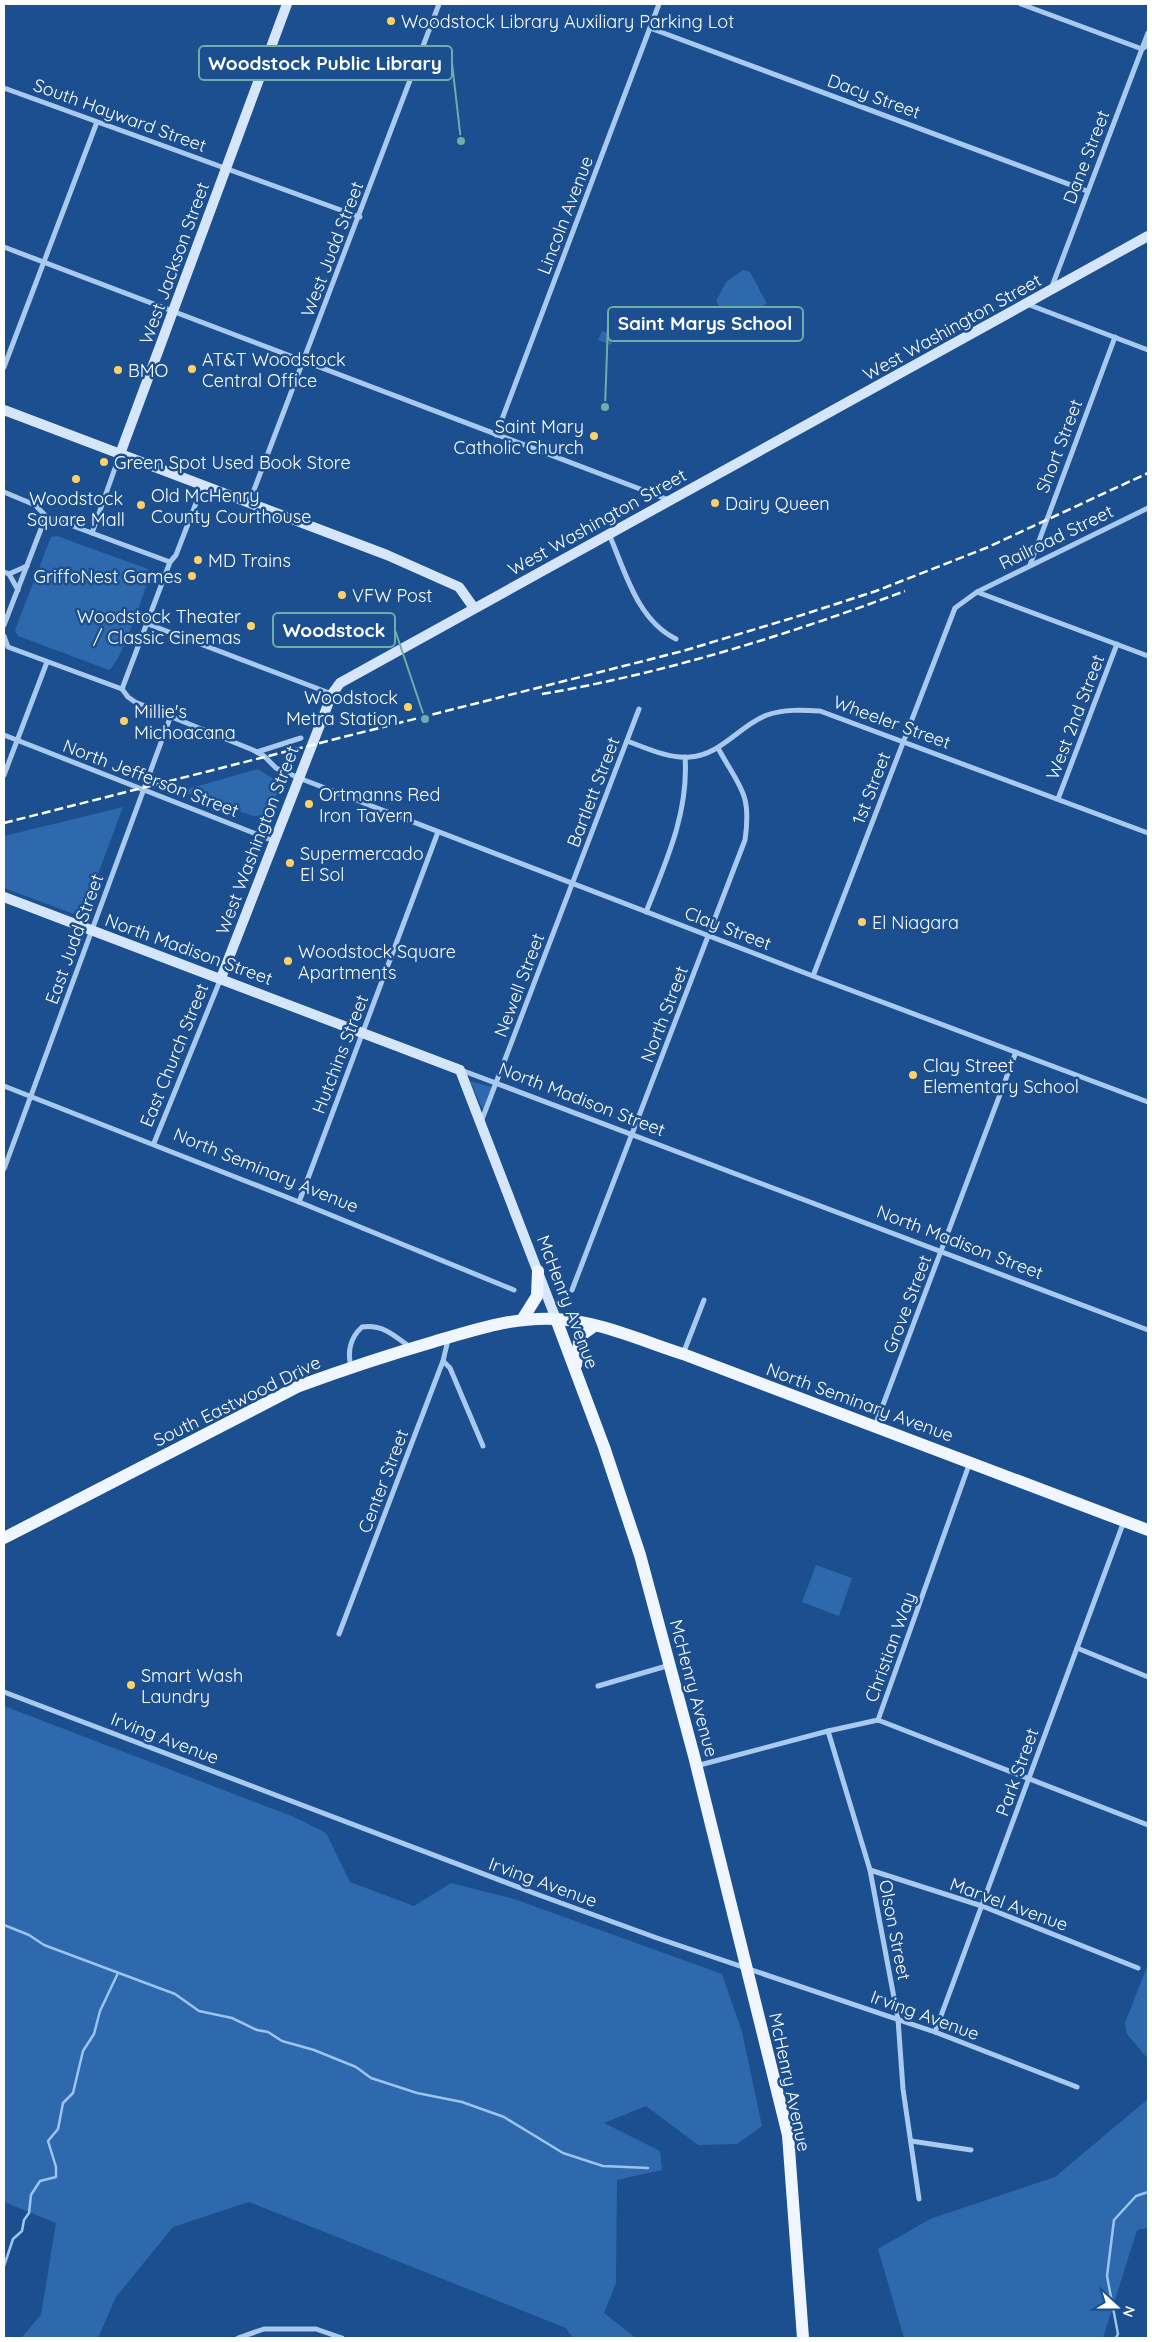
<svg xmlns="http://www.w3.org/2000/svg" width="1152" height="2342" font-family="Quicksand,sans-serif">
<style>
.green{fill:#2e69ad}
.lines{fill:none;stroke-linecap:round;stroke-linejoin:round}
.stream{stroke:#9cc4f0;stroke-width:2.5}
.street{stroke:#a9c9ee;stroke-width:5}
.secondary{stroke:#d6e6fa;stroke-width:10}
.primary{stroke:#f0f6ff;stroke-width:12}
.rail{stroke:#fff;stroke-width:2.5;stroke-dasharray:9 4;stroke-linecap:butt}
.poi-dot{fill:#ffd166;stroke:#1b4f8f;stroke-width:2}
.labels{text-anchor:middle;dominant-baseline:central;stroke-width:5;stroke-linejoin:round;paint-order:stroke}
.poi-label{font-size:18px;fill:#fff;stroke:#1b4f8f;text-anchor:start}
.street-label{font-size:18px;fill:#fff;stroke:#1b4f8f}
.leader{fill:none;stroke:#6fada8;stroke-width:2}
.callout-dot{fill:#6fada8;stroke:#1b4f8f;stroke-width:2}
.callout{fill:#1b4f8f;stroke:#6fada8;stroke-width:2}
.callout-label{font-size:19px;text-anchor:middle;font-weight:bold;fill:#fff}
</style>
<rect width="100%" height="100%" fill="#1b4f8f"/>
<g class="green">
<path d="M743,270L750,272L767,304L737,317L721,309L716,301L726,282Z"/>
<path d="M602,331L614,335L611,345L598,340Z"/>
<path d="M57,536L148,569L150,575C143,594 123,660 109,670L18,636L15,630L51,537Z"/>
<path d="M258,769L280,783C274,800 273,817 253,816L181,791Z"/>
<path d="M123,807L82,917L4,888V836Z"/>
<path d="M470,1081L492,1087L483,1110Z"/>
<path d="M816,1565L852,1578L839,1616L802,1602Z"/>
<path d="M4,1706L294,1817L326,1833L350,1882L414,1906L451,1883L514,1899L722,1974L742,2032L762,2126L737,2144L698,2145L646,2106L604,2123L660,2151L662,2170L617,2180L616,2283L604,2313L636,2338H573L566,2328L249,2202L173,2227L116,2297L98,2338H21L41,2315L56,2223L4,2202Z"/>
<path d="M1148,1964V2059L1127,2034L1125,2023Z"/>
<path d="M1148,2099V2228L1137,2230L1103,2338H904L878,2249L930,2219L1055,2177Z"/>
</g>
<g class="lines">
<g class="stream">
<path d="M4,1925L29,1935L44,1945L175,1994L199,2011L232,2018L257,2030L268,2032L282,2041L314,2050L356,2067L371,2078L417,2093L462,2102L504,2117L563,2153L603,2166L648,2168"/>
<path d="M4,2266L13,2239L22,2231L24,2220L29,2213L31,2195L40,2181L56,2177V2167L48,2141L58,2129L63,2103L73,2093L83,2051L94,2034L100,2011L118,1973"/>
<path d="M1116,2338L1118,2334L1107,2276L1114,2220L1136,2196L1148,2192"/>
</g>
<g class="street">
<path d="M1021,4L1142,49L1148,45"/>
<path d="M650,28L1087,191"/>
<path d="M4,88L360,217"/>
<path d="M4,247L669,500"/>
<path d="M1051,289L1148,33"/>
<path d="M1027,304L1148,350"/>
<path d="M4,367L97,122"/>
<path d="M496,435L659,4"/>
<path d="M4,492L35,505L46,516L170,562"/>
<path d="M249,503L439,4"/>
<path d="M92,533L120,454"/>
<path d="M609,534C625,571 637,620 676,639"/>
<path d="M1030,565L1115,337"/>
<path d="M4,572L9,574L18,590"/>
<path d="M9,574L27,566"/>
<path d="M977,592L1148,656"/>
<path d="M148,624L332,694"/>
<path d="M4,625L46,516"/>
<path d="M4,636L8,647L122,689"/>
<path d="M122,689L128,697L135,702L253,750L264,756L276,768L299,778L813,976L1148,1102"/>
<path d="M122,689L170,562L176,555L203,485"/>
<path d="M4,735L274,841"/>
<path d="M627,741C646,748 669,759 690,757C721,755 740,725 767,715C784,709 803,710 820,711L1148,833"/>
<path d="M257,752L301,738"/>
<path d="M4,775L47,662"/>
<path d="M1058,799L1117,644"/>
<path d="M646,912C666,862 689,812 685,757"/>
<path d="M813,976L955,608L977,592L1148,508"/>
<path d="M461,1070L1148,1330"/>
<path d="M4,1086L299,1202L514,1290"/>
<path d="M481,1122L639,709"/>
<path d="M154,1143L221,978"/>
<path d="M4,1169L170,718"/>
<path d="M299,1202L438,832"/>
<path d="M572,1290L745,840C752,792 739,787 718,748"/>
<path d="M683,1354L704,1300"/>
<path d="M443,1361L450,1368L483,1446"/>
<path d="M351,1367C347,1351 350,1338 362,1327C383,1324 395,1336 411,1348"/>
<path d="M875,1426L1016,1052"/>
<path d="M339,1634L443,1361L448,1340"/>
<path d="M1077,1648L1148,1677"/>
<path d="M598,1686L670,1665"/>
<path d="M4,1692L539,1895L657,1938L935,2032L1077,2087"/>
<path d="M878,1720L1148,1825"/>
<path d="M828,1731L870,1870L898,2019L903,2089L919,2199"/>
<path d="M696,1766L828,1731L878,1720L970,1462"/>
<path d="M870,1870L982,1906L1138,1968"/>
<path d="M935,2032L1124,1521"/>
<path d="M911,2141L971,2150"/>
<path d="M238,2338L264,2329H316L342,2338"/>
</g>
<g class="secondary">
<path d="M4,410L387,555L459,587L474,608"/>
<path d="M120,454L287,4"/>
<path d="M4,897L460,1070L556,1319"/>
<path d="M221,978L332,694L340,683L1148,236"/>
</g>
<g class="primary">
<path d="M556,1319L604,1447L640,1555L694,1756L788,2135L803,2338"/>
<path d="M522,1320L537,1296L538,1271"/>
<path d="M576,1365L580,1336L594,1326"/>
<path d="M4,1538L299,1386C343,1370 388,1355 433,1342C473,1330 512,1317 555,1319C596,1320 645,1342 683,1354L1148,1530"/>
</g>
<g class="rail">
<path d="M542,694C666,673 787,635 905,591"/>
<path d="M4,823L683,651L802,615L876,591L986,548L1148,473"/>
</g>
</g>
<g class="poi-dot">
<circle cx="391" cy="21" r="5"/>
<circle cx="192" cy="369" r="5"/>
<circle cx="118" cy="370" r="5"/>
<circle cx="594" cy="436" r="5"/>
<circle cx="104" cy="462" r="5"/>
<circle cx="76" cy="479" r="5"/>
<circle cx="715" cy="503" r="5"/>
<circle cx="141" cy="505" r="5"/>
<circle cx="198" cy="560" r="5"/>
<circle cx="192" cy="576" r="5"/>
<circle cx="342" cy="595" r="5"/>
<circle cx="251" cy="626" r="5"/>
<circle cx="408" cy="707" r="5"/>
<circle cx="124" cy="721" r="5"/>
<circle cx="309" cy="804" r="5"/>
<circle cx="290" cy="863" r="5"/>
<circle cx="862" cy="922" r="5"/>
<circle cx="288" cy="961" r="5"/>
<circle cx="913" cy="1075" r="5"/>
<circle cx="131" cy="1685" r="5"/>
</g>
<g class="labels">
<g class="poi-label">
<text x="401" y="21">Woodstock Library Auxiliary Parking Lot</text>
<text x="202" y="359">AT&amp;T Woodstock<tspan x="202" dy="21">Central Office</tspan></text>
<text x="128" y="370">BMO</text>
<text x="584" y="426" text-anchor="end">Saint Mary<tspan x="584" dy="21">Catholic Church</tspan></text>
<text x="114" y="462">Green Spot Used Book Store</text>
<text x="151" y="495">Old McHenry<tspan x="151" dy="21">County Courthouse</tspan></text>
<text x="76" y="498" text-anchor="middle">Woodstock<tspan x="76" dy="21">Square Mall</tspan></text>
<text x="725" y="503">Dairy Queen</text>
<text x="208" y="560">MD Trains</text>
<text x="182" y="576" text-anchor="end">GriffoNest Games</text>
<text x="352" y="595">VFW Post</text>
<text x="241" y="616" text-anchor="end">Woodstock Theater<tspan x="241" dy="21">/ Classic Cinemas</tspan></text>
<text x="398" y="697" text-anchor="end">Woodstock<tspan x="398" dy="21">Metra Station</tspan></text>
<text x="134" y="711">Millie's<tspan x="134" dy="21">Michoacana</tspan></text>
<text x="319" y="794">Ortmanns Red<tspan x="319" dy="21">Iron Tavern</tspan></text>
<text x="300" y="853">Supermercado<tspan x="300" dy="21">El Sol</tspan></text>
<text x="872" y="922">El Niagara</text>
<text x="298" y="951">Woodstock Square<tspan x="298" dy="21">Apartments</tspan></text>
<text x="923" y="1065">Clay Street<tspan x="923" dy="21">Elementary School</tspan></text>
<text x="141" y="1675">Smart Wash<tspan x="141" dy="21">Laundry</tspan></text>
</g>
<g class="street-label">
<text transform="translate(874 96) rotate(20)">Dacy Street</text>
<text transform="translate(120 115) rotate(20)">South Hayward Street</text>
<text transform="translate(1086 157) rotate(-69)">Dane Street</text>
<text transform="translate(565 215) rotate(-69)">Lincoln Avenue</text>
<text transform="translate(332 249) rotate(-69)">West Judd Street</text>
<text transform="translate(174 263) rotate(-70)">West Jackson Street</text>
<text transform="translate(952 327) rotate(-29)">West Washington Street</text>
<text transform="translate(1059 446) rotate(-69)">Short Street</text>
<text transform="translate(597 522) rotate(-29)">West Washington Street</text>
<text transform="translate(1056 537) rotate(-26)">Railroad Street</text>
<text transform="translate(1075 717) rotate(-69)">West 2nd Street</text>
<text transform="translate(892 722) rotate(20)">Wheeler Street</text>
<text transform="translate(151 778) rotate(21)">North Jefferson Street</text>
<text transform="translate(871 788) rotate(-69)">1st Street</text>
<text transform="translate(593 792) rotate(-69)">Bartlett Street</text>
<text transform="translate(257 840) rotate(-69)">West Washington Street</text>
<text transform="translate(728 928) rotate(21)">Clay Street</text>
<text transform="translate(74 939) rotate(-70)">East Judd Street</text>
<text transform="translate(189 949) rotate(20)">North Madison Street</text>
<text transform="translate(519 985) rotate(-69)">Newell Street</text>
<text transform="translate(664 1014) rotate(-69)">North Street</text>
<text transform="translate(340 1054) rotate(-69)">Hutchins Street</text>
<text transform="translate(174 1055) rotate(-68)">East Church Street</text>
<text transform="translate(582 1099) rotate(21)">North Madison Street</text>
<text transform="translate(266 1170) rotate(22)">North Seminary Avenue</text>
<text transform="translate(960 1242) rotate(21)">North Madison Street</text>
<text transform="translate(568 1302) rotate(69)">McHenry Avenue</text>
<text transform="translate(907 1304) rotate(-69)">Grove Street</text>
<text transform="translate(237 1401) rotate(-26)">South Eastwood Drive</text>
<text transform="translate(860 1402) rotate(20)">North Seminary Avenue</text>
<text transform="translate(383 1481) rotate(-69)">Center Street</text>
<text transform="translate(890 1647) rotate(-70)">Christian Way</text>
<text transform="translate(694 1688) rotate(75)">McHenry Avenue</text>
<text transform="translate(165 1738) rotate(21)">Irving Avenue</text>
<text transform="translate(1017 1772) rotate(-70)">Park Street</text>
<text transform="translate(543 1882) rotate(20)">Irving Avenue</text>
<text transform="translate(1009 1904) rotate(20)">Marvel Avenue</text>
<text transform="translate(895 1930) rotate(79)">Olson Street</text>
<text transform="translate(925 2015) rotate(20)">Irving Avenue</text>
<text transform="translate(790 2082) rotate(78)">McHenry Avenue</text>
</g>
</g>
<path class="leader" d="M461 141L452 63M605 407L608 324M425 719L395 630"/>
<g class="callout-dot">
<circle cx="461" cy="141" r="5"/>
<circle cx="605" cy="407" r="5"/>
<circle cx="425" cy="719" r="5"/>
</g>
<g class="callout">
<rect x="199" y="46" width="253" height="34" rx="5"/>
<rect x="608" y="307" width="195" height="34" rx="5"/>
<rect x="273" y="613" width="122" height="34" rx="5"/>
</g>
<g class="callout-label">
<text x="325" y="70">Woodstock Public Library</text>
<text x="705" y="330">Saint Marys School</text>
<text x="334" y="637">Woodstock</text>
</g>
<rect width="1152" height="2342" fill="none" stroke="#ffffff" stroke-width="10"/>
<g transform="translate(1117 2307) rotate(111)" stroke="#1b4f8f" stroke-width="4" paint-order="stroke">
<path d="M0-4L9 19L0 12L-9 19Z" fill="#ffffff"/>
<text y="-8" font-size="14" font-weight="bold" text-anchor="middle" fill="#ffffff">N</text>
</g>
</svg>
